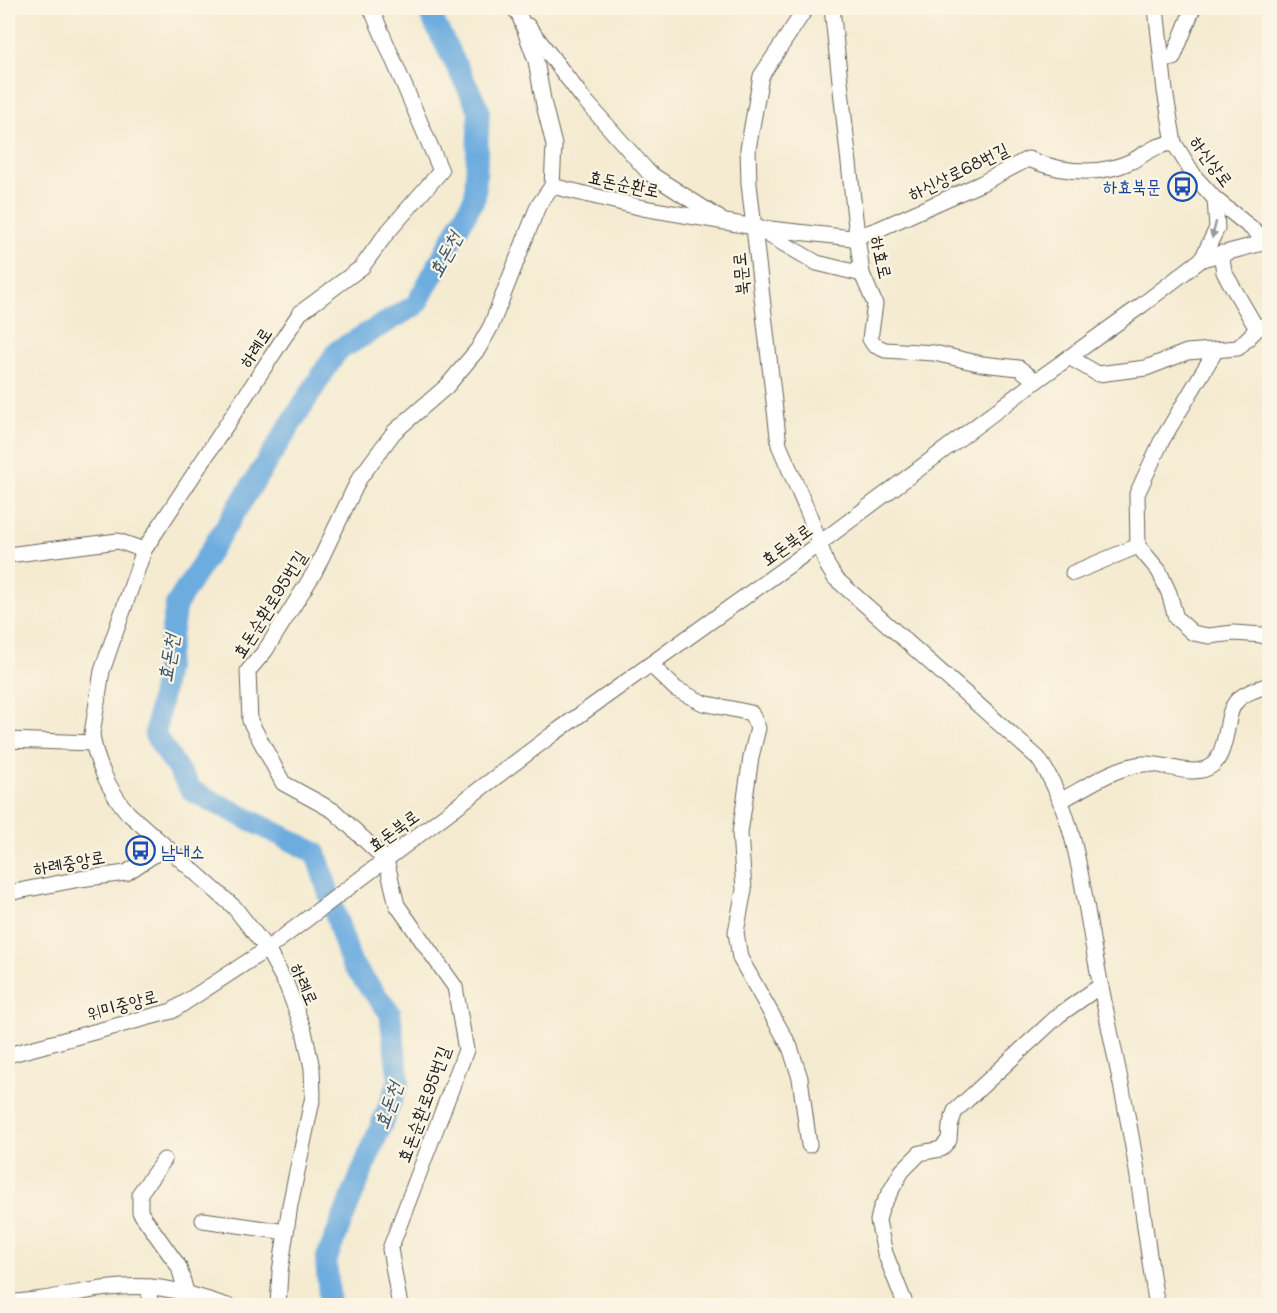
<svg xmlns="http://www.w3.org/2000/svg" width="1277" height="1313" font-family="Mali,'Poor Story',sans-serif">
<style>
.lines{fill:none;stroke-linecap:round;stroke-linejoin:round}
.river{stroke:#6cacdf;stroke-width:22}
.minor-casing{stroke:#68645b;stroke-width:17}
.minor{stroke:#fff;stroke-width:15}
.oneway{fill:#999}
.labels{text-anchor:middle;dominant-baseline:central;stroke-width:4.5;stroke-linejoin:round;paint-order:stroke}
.street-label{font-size:18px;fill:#1c1c1c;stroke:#fcf5e5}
.transit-label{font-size:18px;fill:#164399;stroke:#fcf5e5;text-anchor:end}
.water-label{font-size:20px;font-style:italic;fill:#3c566a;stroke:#fcf5e5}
</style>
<rect width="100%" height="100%" fill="#fcf5e5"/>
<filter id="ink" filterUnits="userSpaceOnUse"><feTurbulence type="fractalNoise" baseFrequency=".0167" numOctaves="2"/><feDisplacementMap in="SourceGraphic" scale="12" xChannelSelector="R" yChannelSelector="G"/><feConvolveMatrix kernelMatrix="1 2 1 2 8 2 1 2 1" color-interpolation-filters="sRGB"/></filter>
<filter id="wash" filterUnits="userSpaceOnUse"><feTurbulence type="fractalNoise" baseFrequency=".008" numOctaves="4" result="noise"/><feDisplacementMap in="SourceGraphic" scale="24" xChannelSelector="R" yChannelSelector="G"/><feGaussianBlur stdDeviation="1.35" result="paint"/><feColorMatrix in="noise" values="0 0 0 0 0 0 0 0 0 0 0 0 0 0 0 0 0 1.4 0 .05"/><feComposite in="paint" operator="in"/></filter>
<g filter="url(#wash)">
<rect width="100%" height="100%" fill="#f4ebd1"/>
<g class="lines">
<path class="river" d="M330,1306L326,1260L399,1081L390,1013L351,963L316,853L192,791L155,735L176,605L337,351L416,305L475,197L479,110L427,8"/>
</g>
</g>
<g filter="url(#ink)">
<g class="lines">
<defs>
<g id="minor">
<path d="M513,8L519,14L536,61L544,105L554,145L552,186L643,208L755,227L817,263L862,274"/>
<path d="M806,8L761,76L748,149L749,184L779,445L810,517L827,565L835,578L1038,758C1077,814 1083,895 1096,961C1109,1031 1126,1100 1137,1171C1144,1216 1149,1261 1157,1306"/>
<path d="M832,8L857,236L862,274L875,304L870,339L874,345L885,350L934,353L982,364L1019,368L1036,381"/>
<path d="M1156,8L1165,91L1174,143L1195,177L1215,199L1270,243"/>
<path d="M528,26L582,97L649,173L719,218"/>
<path d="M1162,60L1173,58L1193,8"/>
<path d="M761,228L852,238L879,229L982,183L1028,159C1061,172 1098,177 1132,161C1149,152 1154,145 1174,143"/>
<path d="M1221,253L1224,272L1257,329"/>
<path d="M1202,259L1217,228L1215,199"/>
<path d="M1216,350L1161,442L1137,494L1138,546L1159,571L1169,593L1176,618L1193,633L1209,636L1234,633L1263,635L1270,641"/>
<path d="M1069,357L1098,374L1146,368L1187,352L1238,348L1257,329L1270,322"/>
<path d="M8,555L118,541L144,550"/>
<path d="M1073,573L1138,546"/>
<path d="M651,665L676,689L703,703L751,713L758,728L751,757L740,833L744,890L736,932L740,958L790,1047L800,1078L809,1145"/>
<path d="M8,740L93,743"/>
<path d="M1060,801C1085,788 1114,767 1143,764C1164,762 1192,779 1211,766C1216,763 1219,757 1221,752C1235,713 1219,699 1270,685"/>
<path d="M8,893L80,879L126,873L166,847"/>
<path d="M8,1055L172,1011L267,949L553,734L820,543L1036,381L1142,305L1202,259L1270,241"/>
<path d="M164,1160L140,1193V1212L179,1267L186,1292"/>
<path d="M203,1220L286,1232"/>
<path d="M8,1303L44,1299"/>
<path d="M45,1306L44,1299C78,1293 115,1284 151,1287C177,1289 202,1298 228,1306"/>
<path d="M149,1306L150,1287"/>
<path d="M278,1306L280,1272L290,1205L313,1096L312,1068L304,1031L287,986L267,949L234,907L128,813C110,792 95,761 92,734L102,671L144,550L300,313L362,267L386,234L441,171L371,8"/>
<path d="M400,1306L390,1249L466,1050L455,987L397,905L386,860L334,811L283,783L250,721L248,671L265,651L314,573L359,479L394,432L447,386L478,349L491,326L538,206L552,186"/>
<path d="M906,1306L885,1253L878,1221L881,1208L902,1171L920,1153L941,1149L949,1140L950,1126L955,1111L1059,1015L1100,986"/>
</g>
</defs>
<use href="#minor" class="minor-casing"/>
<use href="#minor" class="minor"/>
</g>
<defs><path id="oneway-solid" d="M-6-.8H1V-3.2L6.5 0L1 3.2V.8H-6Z" transform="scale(1.5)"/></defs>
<use class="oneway" href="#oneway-solid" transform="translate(1214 230) rotate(104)"/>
</g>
<defs>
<symbol id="bus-ring" viewBox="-11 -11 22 22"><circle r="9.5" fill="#fcf5e5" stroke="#1a4fb4" stroke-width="1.5"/><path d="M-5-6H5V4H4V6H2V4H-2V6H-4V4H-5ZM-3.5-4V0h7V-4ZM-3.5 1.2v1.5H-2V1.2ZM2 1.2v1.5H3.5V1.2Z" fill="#1a4fb4"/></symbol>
</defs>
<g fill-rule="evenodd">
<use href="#bus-ring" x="1166" y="170" width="33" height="33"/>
<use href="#bus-ring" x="124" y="834" width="33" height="33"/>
</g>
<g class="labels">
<g class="street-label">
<text transform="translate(1212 161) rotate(53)">하신상로</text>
<text transform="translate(958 171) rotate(-26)">하신상로68번길</text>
<text transform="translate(624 183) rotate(12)">효돈순환로</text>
<text transform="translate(882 257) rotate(77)">하효로</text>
<text transform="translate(740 274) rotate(-95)">북문로</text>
<text transform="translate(255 347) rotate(-57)">하례로</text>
<text transform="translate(786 544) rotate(-36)">효돈북로</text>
<text transform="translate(269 604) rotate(-58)">효돈순환로95번길</text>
<text transform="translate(393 830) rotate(-36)">효돈북로</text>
<text transform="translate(69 862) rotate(-10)">하례중앙로</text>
<text transform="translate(305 984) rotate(66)">하례로</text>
<text transform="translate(122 1004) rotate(-15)">위미중앙로</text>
<text transform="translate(423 1104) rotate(-70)">효돈순환로95번길</text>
</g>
<g class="transit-label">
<text x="1161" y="186">하효북문</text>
<text x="161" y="851" text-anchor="start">남내소</text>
</g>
<g class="water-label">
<text transform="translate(444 254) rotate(-62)">효돈천</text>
<text transform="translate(167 658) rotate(-81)">효돈천</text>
<text transform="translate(387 1105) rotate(-71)">효돈천</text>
</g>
</g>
<rect width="1277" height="1313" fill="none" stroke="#fcf5e5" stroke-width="30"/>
</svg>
